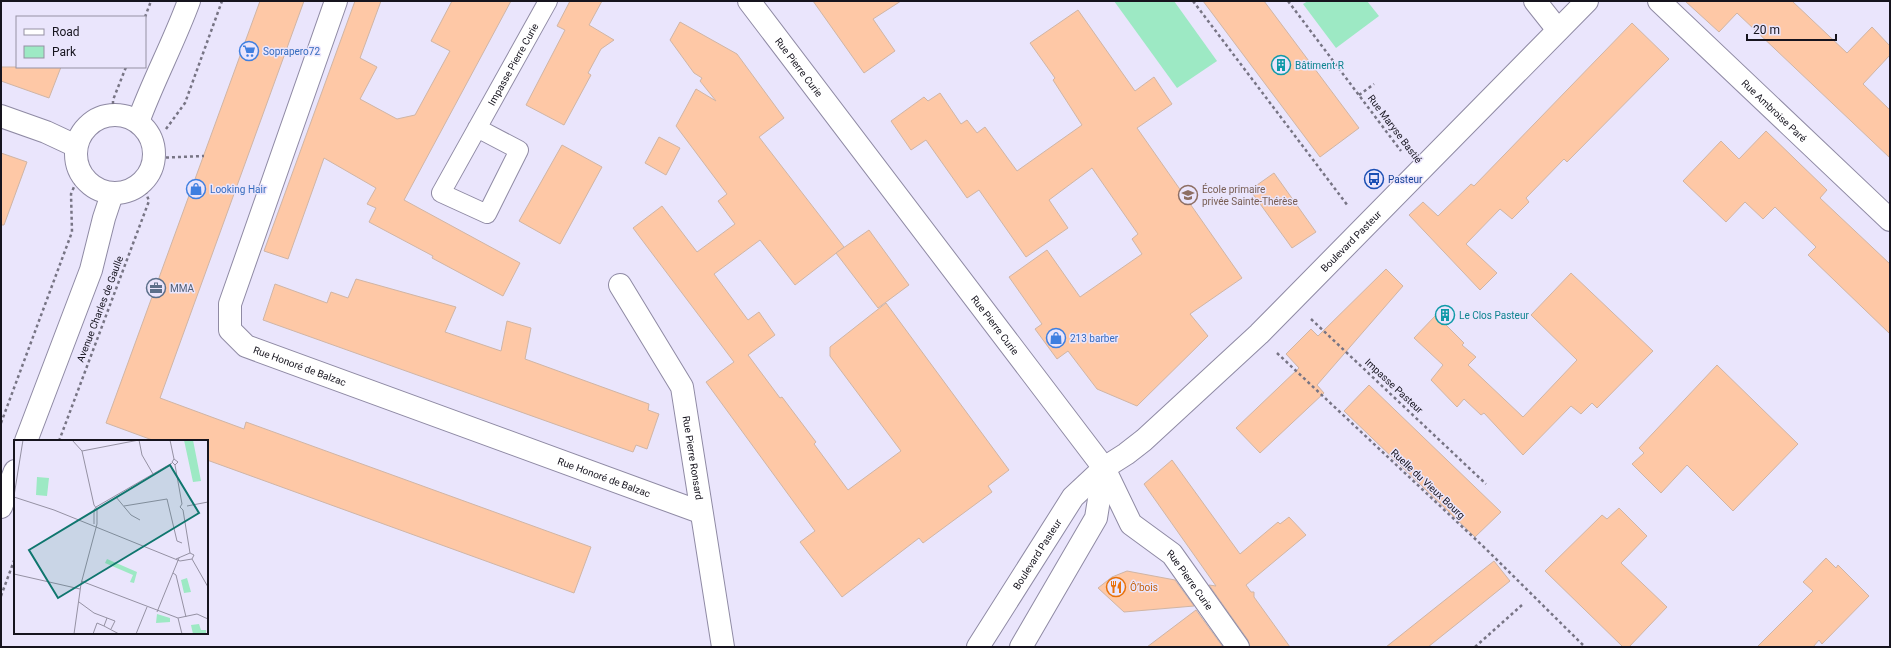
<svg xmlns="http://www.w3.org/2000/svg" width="1891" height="648" font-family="Roboto,sans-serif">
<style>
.green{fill:#9de9c4}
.building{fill:#fec8a6;stroke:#d0b5a5}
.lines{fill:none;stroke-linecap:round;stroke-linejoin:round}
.lane-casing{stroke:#8f8aa4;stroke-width:20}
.street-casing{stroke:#8f8aa4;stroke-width:24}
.secondary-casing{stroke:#8f8aa4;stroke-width:24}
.path{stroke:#777484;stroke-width:2.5;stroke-dasharray:3 3;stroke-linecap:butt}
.lane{stroke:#fff;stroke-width:18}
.street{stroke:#fff;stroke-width:22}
.secondary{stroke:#fff;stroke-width:22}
.labels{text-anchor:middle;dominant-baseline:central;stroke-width:3;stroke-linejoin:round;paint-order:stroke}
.shop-label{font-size:10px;fill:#366cbe;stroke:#eae5fc;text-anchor:start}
.street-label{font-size:10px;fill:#16141e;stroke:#eae5fc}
.culture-label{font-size:10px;fill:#0d838f;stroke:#eae5fc;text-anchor:start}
.transit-label{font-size:10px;fill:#164399;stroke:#eae5fc;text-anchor:start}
.education-label{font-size:10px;fill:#785e54;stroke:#eae5fc;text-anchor:start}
.service-label{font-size:10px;fill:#4e5e75;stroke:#eae5fc;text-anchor:start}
.food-label{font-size:10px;fill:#c56008;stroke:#eae5fc;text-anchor:start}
.inset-road{fill:none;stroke:#9591a3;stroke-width:1}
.view{fill:#0f766e;fill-opacity:0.15;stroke:#0f766e;stroke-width:2}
.inset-edge{fill:none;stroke:#16141e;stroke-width:2}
</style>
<rect width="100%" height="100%" fill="#eae5fc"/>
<g class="green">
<path d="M1114,1H1174L1217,61L1177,88Z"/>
<path d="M1308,1H1367L1379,16L1336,48L1303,4Z"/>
</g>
<g class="building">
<path d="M260,1H304L160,398L244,429L246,422L591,547L574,593L207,460V441H155L106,423Z"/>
<path d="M355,1H381L360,58L377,67L360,99L397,119L415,115L450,51L431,41L452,1H511L404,200L520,263L503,296L432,258L433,256L369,222L376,208L367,204L376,188L324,158L288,259L264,251Z"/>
<path d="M570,1H602L589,25L614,40L601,49L588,73L591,75L564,125L526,105L565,30L557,26Z"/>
<path d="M813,1H901L873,19L895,51L864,73Z"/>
<path d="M1203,1H1264L1359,128L1320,157Z"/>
<path d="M1685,1H1792L1847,53L1872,27L1890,46V55L1863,84L1890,110V158L1737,13L1719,32Z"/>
<path d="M1078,10L1135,91L1154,77L1172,104L1137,128L1242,278L1190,314L1208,336L1137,406L1097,389L1068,351L1057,359L1035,329L1042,324L1009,277L1047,250L1080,297L1142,254L1132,239L1138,234L1092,168L1049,200L1068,228L1026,257L979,190L967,198L926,140L911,150L891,121L924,97L928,101L940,93L961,124L967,120L977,133L985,127L1017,171L1082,125L1053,80L1055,78L1030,43Z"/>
<path d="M680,22L737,54L784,118L759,137L844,247L795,285L760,240L714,274L748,320L759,312L775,335L748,355L780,398L782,397L816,442L814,444L848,490L901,451L830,356V347L886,303L1009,470L988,486L992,492L923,543L919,538L842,597L800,542L815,531L706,382L734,362L633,228L662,206L697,252L735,224L718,201L727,194L676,126L696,89L716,101L700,81L702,78L694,73L670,40Z"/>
<path d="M1632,23L1669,59L1567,162L1564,159L1526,198L1529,202L1512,219L1500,209L1466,244L1497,273L1480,290L1409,215L1423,202L1438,216L1471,184L1474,186Z"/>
<path d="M1,67H61L49,98L1,81Z"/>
<path d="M1766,131L1827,190L1820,198L1890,264V334L1808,255L1816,247L1775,207L1763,219L1745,202L1726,222L1683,181L1721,141L1739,159Z"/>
<path d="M659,137L680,148L666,175L645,163Z"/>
<path d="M562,145L602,167L560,244L519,221Z"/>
<path d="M1,153L27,162L4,225H1Z"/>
<path d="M1274,173L1316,232L1292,248L1250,190Z"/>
<path d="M869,230L909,285L878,308L836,253Z"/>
<path d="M1386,269L1403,286L1317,385L1324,393L1260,453L1236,428L1299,368L1286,354L1311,329L1318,336Z"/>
<path d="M1571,273L1653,351L1597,408L1592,403L1581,414L1571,406L1523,455L1484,413L1481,415L1464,399L1457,407L1431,380L1443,365L1414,338L1436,315L1464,343L1462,345L1476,357L1468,365L1523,417L1577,360L1531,315Z"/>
<path d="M356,279L456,307L445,332L501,351L507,321L531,328L525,359L649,404L648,410L659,414L647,449L636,445L633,452L263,320L275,284L327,303L331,292L348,298Z"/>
<path d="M1717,365L1798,444L1733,511L1687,465L1661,493L1632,464L1644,453L1639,448Z"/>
<path d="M1369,385L1501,512L1475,537L1344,411Z"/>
<path d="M1172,460L1240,554L1278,522L1280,524L1289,517L1306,535L1246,585L1251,592H1254V597L1290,647H1250L1248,640L1209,585L1216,586L1144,484Z"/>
<path d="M1619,508L1647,536L1621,563L1667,607L1629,647H1623L1545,571L1602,515L1607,519Z"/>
<path d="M1826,558L1836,568L1838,565L1869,596L1822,644L1819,640L1813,647H1757L1813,591L1803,582Z"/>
<path d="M1494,561L1510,581L1463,619L1428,647H1386Z"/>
<path d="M1127,571L1175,580L1194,606L1124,612L1098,588L1112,577Z"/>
<path d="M1196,610L1223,647H1147Z"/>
</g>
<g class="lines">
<defs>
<g id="lane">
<path id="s1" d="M477,128L519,150L487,214L441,193L548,1"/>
</g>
<g id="street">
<path id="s2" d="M336,1L230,304V330L246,346L700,512"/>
<path id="s3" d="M749,1L1104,468L1131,524L1172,554L1238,647"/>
<path d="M1535,1L1558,30"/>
<path id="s4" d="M1659,1L1890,220"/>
<path d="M1,116L46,132L76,146"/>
<path id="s5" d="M620,285L682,387L723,647"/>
<path id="s6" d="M978,647L1073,497L1104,468L1126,454L1144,440L1259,334L1587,1"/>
<path d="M1021,647L1096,518L1104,468"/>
</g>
<g id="secondary">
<circle cx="115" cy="154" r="39"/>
<path d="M138,122C153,81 174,42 189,1"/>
<path d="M26,441L91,270L104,218L112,194"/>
<path d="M1,507L15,471"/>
</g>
</defs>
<use href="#lane" class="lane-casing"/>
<use href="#street" class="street-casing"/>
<use href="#secondary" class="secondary-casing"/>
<g class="path">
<path d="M1193,1L1348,206"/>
<path d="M1288,1L1401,151"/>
<path d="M145,17L151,1"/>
<path d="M1359,95L1374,84"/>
<path d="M113,110V100L126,67"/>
<path d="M166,129L185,103L222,1"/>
<path d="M154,158L204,156"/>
<path d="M1311,319L1486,484"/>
<path d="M1277,353L1487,550L1585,647"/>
<path d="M1,423L72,232L71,194L80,173"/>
<path d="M59,441L149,201L142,182"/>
<path d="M1,596L15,558"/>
<path d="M1475,647L1522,605"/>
</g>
<use href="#lane" class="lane"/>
<use href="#street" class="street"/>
<use href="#secondary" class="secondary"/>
</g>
<defs>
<symbol id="supermarket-ring" viewBox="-11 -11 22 22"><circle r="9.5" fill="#eae5fc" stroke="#3f7fe0" stroke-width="1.5"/><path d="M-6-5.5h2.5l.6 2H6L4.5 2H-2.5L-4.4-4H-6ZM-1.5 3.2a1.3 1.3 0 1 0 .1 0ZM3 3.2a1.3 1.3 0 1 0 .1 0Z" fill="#3f7fe0"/></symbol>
<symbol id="building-ring" viewBox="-11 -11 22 22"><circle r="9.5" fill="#eae5fc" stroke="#0f9aa8" stroke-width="1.5"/><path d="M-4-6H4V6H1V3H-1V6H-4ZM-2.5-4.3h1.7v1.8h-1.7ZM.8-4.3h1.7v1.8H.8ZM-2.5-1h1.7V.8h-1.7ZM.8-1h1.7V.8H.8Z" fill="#0f9aa8"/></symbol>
<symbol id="bus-ring" viewBox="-11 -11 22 22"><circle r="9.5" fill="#eae5fc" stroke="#1a4fb4" stroke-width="1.5"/><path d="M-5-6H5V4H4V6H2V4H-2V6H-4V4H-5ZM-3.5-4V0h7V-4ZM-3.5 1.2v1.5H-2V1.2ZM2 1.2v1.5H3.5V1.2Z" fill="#1a4fb4"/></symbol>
<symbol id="shop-ring" viewBox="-11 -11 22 22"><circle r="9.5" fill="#eae5fc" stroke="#3f7fe0" stroke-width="1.5"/><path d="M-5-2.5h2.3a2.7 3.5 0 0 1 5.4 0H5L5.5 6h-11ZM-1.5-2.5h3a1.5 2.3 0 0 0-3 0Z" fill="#3f7fe0"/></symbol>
<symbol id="school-ring" viewBox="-11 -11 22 22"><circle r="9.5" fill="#eae5fc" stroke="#8d6e63" stroke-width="1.5"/><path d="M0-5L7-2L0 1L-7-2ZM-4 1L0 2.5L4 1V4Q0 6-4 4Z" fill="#8d6e63"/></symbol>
<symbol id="office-ring" viewBox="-11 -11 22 22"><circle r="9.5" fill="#eae5fc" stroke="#5c6f8a" stroke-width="1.5"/><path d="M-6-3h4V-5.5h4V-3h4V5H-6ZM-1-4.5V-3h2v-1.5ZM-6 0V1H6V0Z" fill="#5c6f8a"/></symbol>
<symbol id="restaurant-ring" viewBox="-11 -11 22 22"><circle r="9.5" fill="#eae5fc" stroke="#e8710a" stroke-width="1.5"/><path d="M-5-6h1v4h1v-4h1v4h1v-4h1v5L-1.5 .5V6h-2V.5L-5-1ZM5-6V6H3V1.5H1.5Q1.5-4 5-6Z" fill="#e8710a"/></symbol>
</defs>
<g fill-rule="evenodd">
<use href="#supermarket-ring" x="238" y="40" width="22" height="22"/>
<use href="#building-ring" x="1270" y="54" width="22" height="22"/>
<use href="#bus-ring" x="1363" y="168" width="22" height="22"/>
<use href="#shop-ring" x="185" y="178" width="22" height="22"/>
<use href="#school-ring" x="1177" y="184" width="22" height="22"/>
<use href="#office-ring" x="145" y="277" width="22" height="22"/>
<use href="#building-ring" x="1434" y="304" width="22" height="22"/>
<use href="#shop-ring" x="1045" y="327" width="22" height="22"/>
<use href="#restaurant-ring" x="1105" y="576" width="22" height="22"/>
</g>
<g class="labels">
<g class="shop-label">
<text x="263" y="51">Soprapero72</text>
<text x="210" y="189">Looking Hair</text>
<text x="1070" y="338">213 barber</text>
</g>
<g class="street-label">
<text stroke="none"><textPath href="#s1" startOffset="317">Impasse Pierre Curie</textPath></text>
<text stroke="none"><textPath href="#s3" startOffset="83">Rue Pierre Curie</textPath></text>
<text stroke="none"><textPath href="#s4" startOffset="159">Rue Ambroise Paré</textPath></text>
<text transform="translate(1395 129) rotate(53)">Rue Maryse Bastié</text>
<text stroke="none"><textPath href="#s6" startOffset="556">Boulevard Pasteur</textPath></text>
<text transform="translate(100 309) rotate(-69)">Avenue Charles de Gaulle</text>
<text stroke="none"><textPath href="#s3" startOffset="407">Rue Pierre Curie</textPath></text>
<text stroke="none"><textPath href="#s2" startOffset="427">Rue Honoré de Balzac</textPath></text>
<text transform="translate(1394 386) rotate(43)">Impasse Pasteur</text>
<text stroke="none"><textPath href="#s5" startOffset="191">Rue Pierre Ronsard</textPath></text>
<text stroke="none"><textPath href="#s2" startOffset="751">Rue Honoré de Balzac</textPath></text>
<text transform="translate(1428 484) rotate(43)">Ruelle du Vieux Bourg</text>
<text stroke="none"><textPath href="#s6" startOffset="110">Boulevard Pasteur</textPath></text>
<text stroke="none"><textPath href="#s3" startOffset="731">Rue Pierre Curie</textPath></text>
</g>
<g class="culture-label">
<text x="1295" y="65">Bâtiment R</text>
<text x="1459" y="315">Le Clos Pasteur</text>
</g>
<g class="transit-label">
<text x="1388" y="179">Pasteur</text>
</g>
<g class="education-label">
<text x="1202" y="189">École primaire<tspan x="1202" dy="12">privée Sainte-Thérèse</tspan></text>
</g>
<g class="service-label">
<text x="170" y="288">MMA</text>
</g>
<g class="food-label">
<text x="1130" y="587">Ô’bois</text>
</g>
</g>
<g transform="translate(14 440)">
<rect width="194" height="194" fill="#eae5fc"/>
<path d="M170,0H179L187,41L179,42ZM23,37L35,38L33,56L22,55ZM93,119L123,132L120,143L116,142L119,135L91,123ZM173,138L177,152L170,153L167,140ZM143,174L156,178V182L142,183ZM185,184L187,190H192V194H179L177,185Z" fill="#9de9c4"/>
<path class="inset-road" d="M58,0L68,11L80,65L83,69V84L67,144L60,194M125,0L128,15L139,34M156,0L160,19L164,22L161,25M68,11L125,0M160,19L158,22L161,25L168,64L166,67L169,70L176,113L180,115L178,119L194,147M0,56L9,0M0,57L40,70L166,121L178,119M102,57L117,75L126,80M110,66L153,59L163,101L168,103M173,66L194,62M82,67L158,23M80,84V70L82,67M162,119L176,113M159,133L162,135L172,177M0,134L66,149M67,141L164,178L168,194M65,162L80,173L101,181L97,189M143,172L165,118M93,178L90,186L105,194M164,178L183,174L194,179M79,194L83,183L90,186M122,194L133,167"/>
<path class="view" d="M156,25L185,73L44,158L15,110Z"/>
<rect width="194" height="194" class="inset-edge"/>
</g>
<rect width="1891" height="648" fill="none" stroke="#16141e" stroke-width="4"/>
<rect x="16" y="16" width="130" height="52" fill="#eae5fc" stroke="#9591a3"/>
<rect x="24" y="29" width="20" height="6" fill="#ffffff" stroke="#9591a3"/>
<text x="52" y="36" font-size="12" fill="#16141e">Road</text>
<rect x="24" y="46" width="20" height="12" fill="#9de9c4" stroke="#9591a3"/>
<text x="52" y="56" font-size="12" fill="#16141e">Park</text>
<path d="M1747 34v6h89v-6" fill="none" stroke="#16141e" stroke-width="2"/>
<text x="1753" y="34" font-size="12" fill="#16141e" stroke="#eae5fc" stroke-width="3" paint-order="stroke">20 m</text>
</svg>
